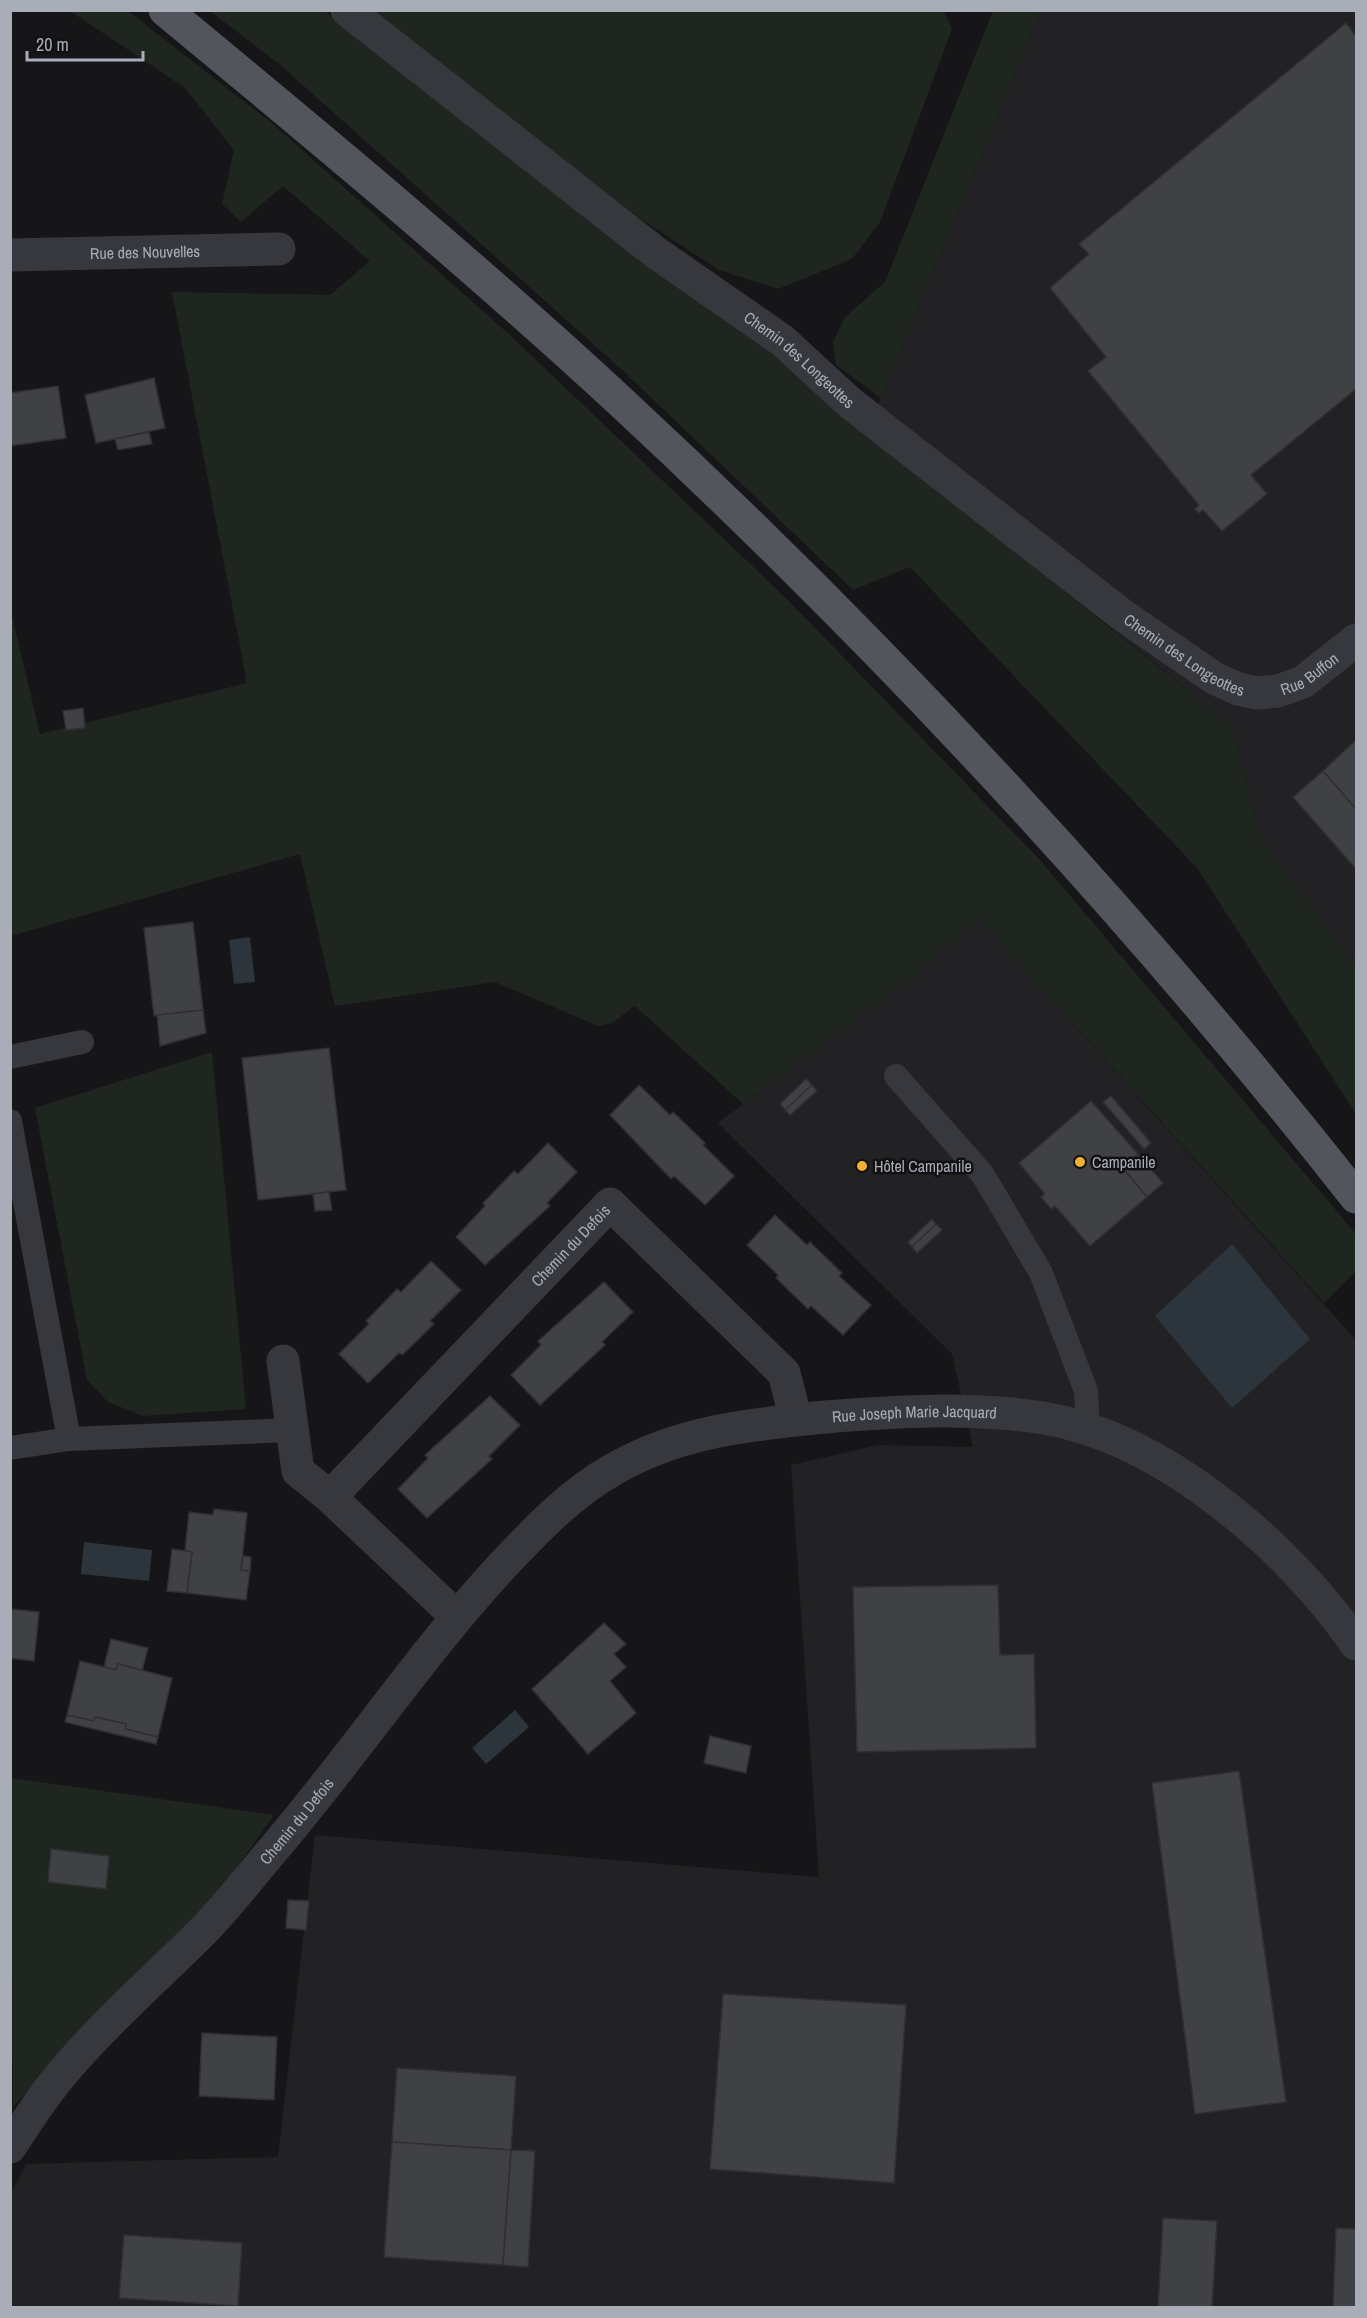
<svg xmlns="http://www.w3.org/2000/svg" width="1367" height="2318" font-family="'Archivo Narrow',sans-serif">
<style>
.built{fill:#222225}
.green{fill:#1e261f}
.water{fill:#2c353c}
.building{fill:#404145;stroke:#303034;stroke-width:1.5}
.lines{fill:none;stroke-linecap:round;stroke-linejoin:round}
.service{stroke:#37383d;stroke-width:24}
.minor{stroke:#37383d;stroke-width:33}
.primary{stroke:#53555c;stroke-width:33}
.poi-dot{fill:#f2b134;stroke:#111113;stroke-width:2}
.labels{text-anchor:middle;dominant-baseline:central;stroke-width:5;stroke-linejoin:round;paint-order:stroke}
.street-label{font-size:16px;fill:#a8adb8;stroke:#111113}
.poi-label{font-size:16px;fill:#a8adb8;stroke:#111113;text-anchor:start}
</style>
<rect width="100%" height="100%" fill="#161618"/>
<g class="built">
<path d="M1041,11H1356V964L1262,842L1231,725L865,428L881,398Z"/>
<path d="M979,919L1356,1340V2307H11L10,2195L26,2164L278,2157L315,1835L819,1877L791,1465L878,1445L973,1447L952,1354L718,1123L917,974Z"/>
</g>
<g class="green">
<path d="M944,10L952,29L880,222L852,259L778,289L719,270L638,217L365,11Z"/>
<path d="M70,11H128L273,124L512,337L787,599L1040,860L1356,1234V1271L1324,1303L979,919L917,974L743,1104L635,1006L612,1023L598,1026L495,982L335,1006L300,854L11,936L10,607L40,734L247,683L172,292L330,295L370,261L283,186L241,222L222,204L234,150L185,88Z"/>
<path d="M210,11H325L569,202L765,346L924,478L1231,725L1262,842L1356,964V1114L1197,868L910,567L853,590L619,367L279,64Z"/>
<path d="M993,11H1041L881,398L836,365L833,342L845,317L885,282Z"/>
<path d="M212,1052L246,1409L143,1416L108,1402L87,1380L35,1108Z"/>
<path d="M11,1778L274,1815L211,1904L78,2034L13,2107Z"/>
</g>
<g class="water">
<path d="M250,937L255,982L234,984L229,940Z"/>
<path d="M1232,1244L1310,1339L1232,1408L1155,1316Z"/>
<path d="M84,1542L152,1550L149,1581L81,1574Z"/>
<path d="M515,1710L529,1727L486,1764L472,1748Z"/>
</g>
<g class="building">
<path d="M1346,23L1356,36V389L1251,475L1267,494L1222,531L1203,510L1199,513L1195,509L1199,505L1088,371L1106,357L1050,288L1089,254L1079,244Z"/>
<path d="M154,378L165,428L96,443L85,395Z"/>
<path d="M58,386L66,438L10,446V393Z"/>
<path d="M149,432L152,444L118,450L115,439Z"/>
<path d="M83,708L85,728L66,730L63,711Z"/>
<path d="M1356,740V809L1323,771Z"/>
<path d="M1323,771L1356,809V869L1293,797Z"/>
<path d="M193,922L203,1010L154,1016L144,928Z"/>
<path d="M203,1010L206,1033L160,1046L157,1015Z"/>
<path d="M329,1048L346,1190L258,1200L242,1058Z"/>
<path d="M806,1079L812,1085L785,1110L780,1104Z"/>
<path d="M639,1085L670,1115L673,1112L705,1143L703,1145L734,1176L705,1205L674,1176L671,1179L610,1115Z"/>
<path d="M812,1085L817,1091L790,1115L785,1110Z"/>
<path d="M1111,1096L1151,1143L1144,1149L1103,1102Z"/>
<path d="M1091,1101L1138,1154L1123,1168L1147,1197L1090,1246L1055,1206L1051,1209L1041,1197L1045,1194L1019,1163Z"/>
<path d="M548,1143L577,1172L547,1203L550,1206L485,1265L456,1237L485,1206L483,1203L514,1171L518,1174Z"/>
<path d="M1138,1154L1163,1183L1147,1197L1123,1168Z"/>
<path d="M329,1192L332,1210L315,1211L313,1194Z"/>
<path d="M775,1215L807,1245L810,1242L842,1273L839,1276L871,1305L843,1335L811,1306L808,1309L776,1278L778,1275L747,1245Z"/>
<path d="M932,1219L936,1224L912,1247L908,1242Z"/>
<path d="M936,1224L942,1230L917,1253L912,1247Z"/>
<path d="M431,1261L461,1290L430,1321L434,1324L402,1355L399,1353L368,1383L339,1354L369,1324L366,1321L397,1289L401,1292Z"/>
<path d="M604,1282L633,1312L602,1342L605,1345L540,1405L511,1375L541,1345L538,1341Z"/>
<path d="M490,1396L520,1425L489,1456L492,1459L427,1518L398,1489L428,1458L425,1455Z"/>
<path d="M214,1509L247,1513L241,1570L250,1571L246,1600L187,1593L192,1552L185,1551L189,1512L213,1515Z"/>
<path d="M172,1549L192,1552L187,1593L167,1591Z"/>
<path d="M243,1556L251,1557L250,1571L241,1570Z"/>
<path d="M998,1585L1000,1655L1034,1654L1036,1748L857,1752L853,1587Z"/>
<path d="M10,1609L39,1612L34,1661L10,1658Z"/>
<path d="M604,1623L626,1644L614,1654L626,1667L610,1681L636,1713L588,1754L532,1689Z"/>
<path d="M111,1639L148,1648L142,1671L118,1664L116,1670L104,1667Z"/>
<path d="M80,1661L116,1670L118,1664L172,1678L158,1737L125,1729L126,1724L95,1717L94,1721L67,1715Z"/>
<path d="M67,1715L94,1721L95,1717L126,1724L125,1729L158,1737L156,1744L65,1722Z"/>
<path d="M710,1736L751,1746L746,1773L704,1763Z"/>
<path d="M1239,1771L1286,2102L1195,2114L1152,1783Z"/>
<path d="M51,1849L109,1856L106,1889L48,1882Z"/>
<path d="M288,1900L309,1901L306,1930L286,1928Z"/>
<path d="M723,1994L906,2005L894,2183L710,2169Z"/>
<path d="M202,2033L277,2037L274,2100L199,2096Z"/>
<path d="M397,2068L516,2076L511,2150L392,2142Z"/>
<path d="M392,2142L511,2150L503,2265L384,2257Z"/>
<path d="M511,2150L535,2151L528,2267L503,2265Z"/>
<path d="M1163,2218L1217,2221L1212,2308H1158Z"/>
<path d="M1336,2228L1356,2229V2308H1333Z"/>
<path d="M124,2235L242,2243L238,2306L119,2298Z"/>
</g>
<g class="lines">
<g class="service">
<path d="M10,1057L82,1042"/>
<path d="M896,1076L983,1175L1041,1273L1086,1391L1088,1430"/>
<path d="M10,1121L69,1439"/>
<path d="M10,1448L69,1439L292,1430"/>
</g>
<g class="minor">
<path id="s1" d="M347,10L655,252L783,341L849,402L1121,614L1214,678L1238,689L1257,693L1278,691L1303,682L1356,640"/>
<path id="s2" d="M10,255L279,249"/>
<path d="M283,1361L298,1471L330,1497L456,1616"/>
<path id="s3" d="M330,1497L610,1204L784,1373L796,1420"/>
<path id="s4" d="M10,2147C29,2118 49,2087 72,2062C112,2016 159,1975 202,1932C227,1907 248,1879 271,1852C351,1759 419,1656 502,1566C536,1530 571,1493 614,1469C680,1431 752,1424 825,1417C897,1411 972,1407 1044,1418C1164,1438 1289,1547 1356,1644"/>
</g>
<path class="primary" d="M165,10C320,138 474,266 621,402C883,645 1134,916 1356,1197"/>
</g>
<g class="poi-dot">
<circle cx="1080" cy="1162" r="6"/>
<circle cx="862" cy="1166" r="6"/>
</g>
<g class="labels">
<g class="street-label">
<text stroke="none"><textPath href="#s2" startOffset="135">Rue des Nouvelles</textPath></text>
<text stroke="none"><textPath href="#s1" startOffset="572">Chemin des Longeottes</textPath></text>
<text stroke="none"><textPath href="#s1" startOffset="1058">Chemin des Longeottes</textPath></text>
<text stroke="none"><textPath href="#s1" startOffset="1198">Rue Buffon</textPath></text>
<text stroke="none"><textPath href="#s3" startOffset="348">Chemin du Defois</textPath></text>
<text stroke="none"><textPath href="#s4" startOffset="1220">Rue Joseph Marie Jacquard</textPath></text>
<text stroke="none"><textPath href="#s4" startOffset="435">Chemin du Defois</textPath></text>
</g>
<g class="poi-label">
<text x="1092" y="1162">Campanile</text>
<text x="874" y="1166">Hôtel Campanile</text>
</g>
</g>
<rect width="1367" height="2318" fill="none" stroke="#a8adb8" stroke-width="24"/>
<path d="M27 51v9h116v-9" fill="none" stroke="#a8adb8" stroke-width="3"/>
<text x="36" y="51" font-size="18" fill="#a8adb8" stroke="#111113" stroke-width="4.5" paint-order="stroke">20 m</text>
</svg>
